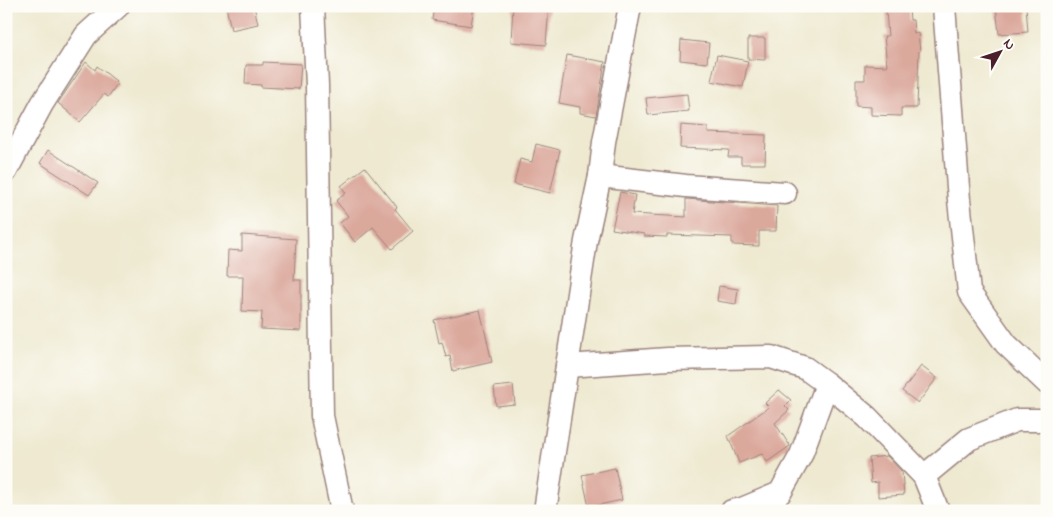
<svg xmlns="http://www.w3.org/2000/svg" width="1053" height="517" font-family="'Indie Flower',sans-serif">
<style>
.building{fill:#dba89c}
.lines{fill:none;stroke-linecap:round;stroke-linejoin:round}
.minor-casing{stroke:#9c847e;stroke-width:25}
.minor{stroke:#fff;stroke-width:22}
</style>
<rect width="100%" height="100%" fill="#fdfcf7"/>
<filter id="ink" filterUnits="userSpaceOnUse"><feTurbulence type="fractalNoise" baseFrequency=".02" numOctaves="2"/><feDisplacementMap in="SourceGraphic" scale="10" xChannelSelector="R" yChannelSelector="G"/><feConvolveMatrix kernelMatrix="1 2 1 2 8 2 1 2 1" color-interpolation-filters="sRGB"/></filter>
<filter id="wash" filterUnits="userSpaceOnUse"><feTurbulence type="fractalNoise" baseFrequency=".0096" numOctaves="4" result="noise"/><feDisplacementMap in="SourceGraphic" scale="20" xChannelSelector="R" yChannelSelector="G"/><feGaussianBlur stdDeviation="1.12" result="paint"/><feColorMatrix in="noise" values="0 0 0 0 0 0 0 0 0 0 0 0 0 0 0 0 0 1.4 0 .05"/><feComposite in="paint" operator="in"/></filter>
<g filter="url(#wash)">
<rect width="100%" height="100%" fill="#eee9d0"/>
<g id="blocks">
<g class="building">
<path d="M226,6H254L258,24L231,30Z"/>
<path d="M434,6H474L471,26L432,20Z"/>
<path d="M513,6H549L546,45L511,42Z"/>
<path d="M996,6H1026L1028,32L999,34Z"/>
<path d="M909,9L910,20H913L914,34L918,33L920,51H919L917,108H901V116L871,115V107L856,106V80H865V65L887,66L884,36H888L886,11Z"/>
<path d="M748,38H765V60L748,59Z"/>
<path d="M681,40L709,43L707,63L680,60Z"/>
<path d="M567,55L605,62L596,116L580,113V107L559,103Z"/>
<path d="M717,55L748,61L743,87L711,81Z"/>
<path d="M86,62L95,70L97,66L116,81L115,82L117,84L108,97L104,94L80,122L58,103Z"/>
<path d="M263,62L301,64L299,89L261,87V85L245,84L246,65H263Z"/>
<path d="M687,94L689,111L648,115L646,98Z"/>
<path d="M681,125L708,127V133L766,135L765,164H741V157H728L729,150L680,148Z"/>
<path d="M536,144L560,150L550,193L514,184L520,159L532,162Z"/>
<path d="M48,150L98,183L89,195L40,163Z"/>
<path d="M365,167L397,207L395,209L413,231L392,249L373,227L355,242L340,223L348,216L336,201L346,193L341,186Z"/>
<path d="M620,192L635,195L632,214L686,217V199L777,206L776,231H759V246L732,245V237L667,235V237L644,236V234L612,229Z"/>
<path d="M242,235L296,239L294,280H301V331L261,329L262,312L242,311L243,276H227L228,250L242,251Z"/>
<path d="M719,286L738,289L736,304L717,301Z"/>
<path d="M480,310L492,362L453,371L450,356L446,357L442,342L439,343L434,320Z"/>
<path d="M921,366L937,378L918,403L902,391Z"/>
<path d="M513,385L515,404L496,406L494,387Z"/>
<path d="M779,390L791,400L785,406L789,410L775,423L790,446L767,462L762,454L739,463L728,436L769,407L765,403Z"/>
<path d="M887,456L902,472L904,495L878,497V482L871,483L869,458Z"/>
<path d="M615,468L622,500L589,507L582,475Z"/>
</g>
</g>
</g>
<g filter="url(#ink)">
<use href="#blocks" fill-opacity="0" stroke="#9c847e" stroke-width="1"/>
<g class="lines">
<defs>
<g id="minor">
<path d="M313,6L317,85L322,416L342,511"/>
<path d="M944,6L959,200L969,292L1006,344L1047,383"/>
<path d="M6,171L42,104L86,35L118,6"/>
<path d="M600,176L686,186L785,193"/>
<path d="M567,366L668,359L771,357L805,368L827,384L867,417L924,476"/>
<path d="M545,511L586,241L600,176L604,142L630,6"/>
<path d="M732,511L742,509L780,493L801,455L827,384"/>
<path d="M938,511L924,476L969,439L1017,420H1047"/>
</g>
</defs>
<use href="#minor" class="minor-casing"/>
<use href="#minor" class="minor"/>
</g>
</g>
<rect width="1053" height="517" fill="none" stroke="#fdfcf7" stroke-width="25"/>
<g transform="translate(1000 52) rotate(50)" stroke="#fdfcf7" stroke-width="4" paint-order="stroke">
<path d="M0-4L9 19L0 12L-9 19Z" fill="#4a1f2b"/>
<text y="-8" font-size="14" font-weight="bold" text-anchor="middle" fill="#4a1f2b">N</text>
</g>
</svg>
